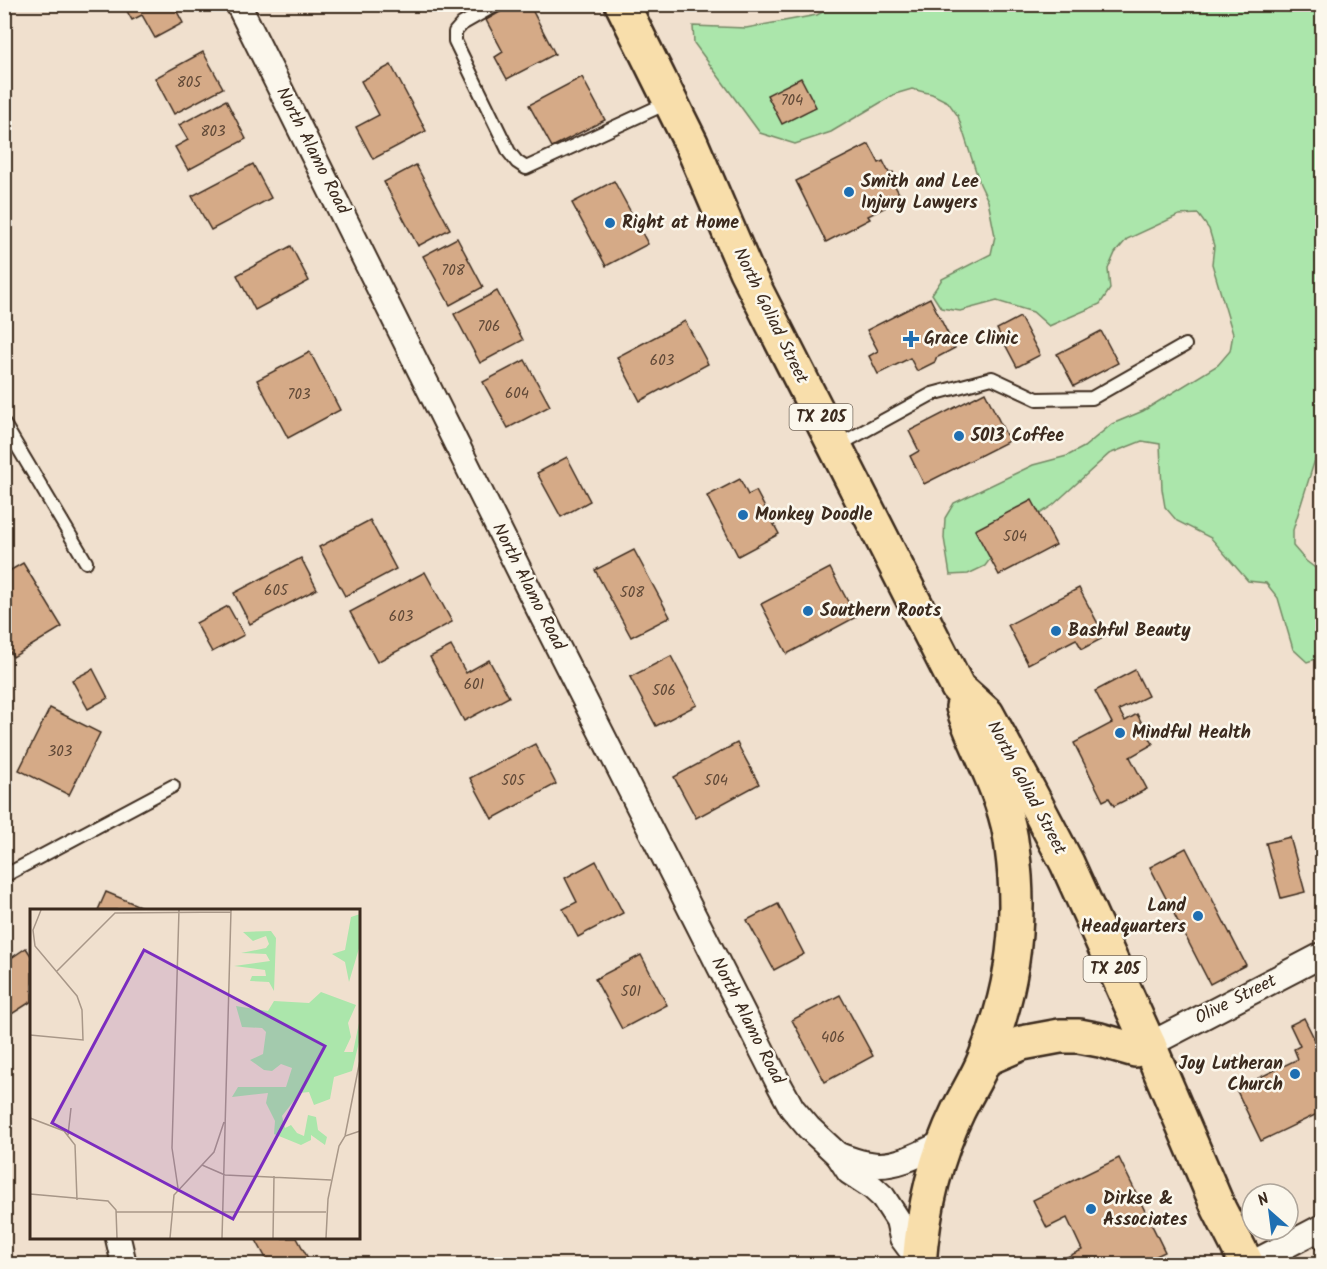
<svg xmlns="http://www.w3.org/2000/svg" width="1327" height="1269" font-family="Kalam,sans-serif">
<style>
.green{fill:#abe6ab;stroke:#738864;stroke-width:1.5}
.building{fill:#d5aa87;stroke:#3b2a1e;stroke-width:1.5}
.lines{fill:none;stroke-linecap:round;stroke-linejoin:round}
.lane-casing{stroke:#3b2a1e;stroke-width:16}
.street-casing{stroke:#3b2a1e;stroke-width:28}
.primary-casing{stroke:#3b2a1e;stroke-width:38}
.lane{stroke:#fbf7ec;stroke-width:12}
.street{stroke:#fbf7ec;stroke-width:24}
.primary{stroke:#f8deab;stroke-width:33}
.poi-dot{fill:#1f6fb2;stroke:#fbf7ec;stroke-width:2}
.labels{text-anchor:middle;dominant-baseline:central;stroke-width:5;stroke-linejoin:round;paint-order:stroke}
.number-label{font-size:15px;fill:#624a38}
.shield{fill:#fbf7ec;stroke:#75685c;stroke-width:1.5}
.shield-label{font-size:16px;font-weight:bold;fill:#3b2a1e}
.street-label{font-size:18px;fill:#3b2a1e;stroke:#fbf7ec}
.poi-label{font-size:18px;font-weight:bold;fill:#3b2a1e;stroke:#fbf7ec;text-anchor:start}
.inset-road{fill:none;stroke:#a89788;stroke-width:1.5}
.view{fill:#7b2cbf;fill-opacity:0.15;stroke:#7b2cbf;stroke-width:3}
.inset-edge{fill:none;stroke:#3b2a1e;stroke-width:3}
</style>
<rect width="100%" height="100%" fill="#f0e0ce"/>
<filter id="ink" filterUnits="userSpaceOnUse"><feTurbulence type="fractalNoise" baseFrequency=".0167" numOctaves="2"/><feDisplacementMap in="SourceGraphic" scale="12" xChannelSelector="R" yChannelSelector="G"/><feConvolveMatrix kernelMatrix="1 2 1 2 8 2 1 2 1" color-interpolation-filters="sRGB"/></filter>
<g filter="url(#ink)">
<path class="green" d="M837,4L1322,5V355L1317,364L1322,437L1293,530V546L1306,561L1322,573V657L1307,662L1293,649L1278,598L1266,583L1248,581L1211,538L1177,521L1165,507L1162,489L1160,444L1142,441L1109,454L1053,505L1007,536L985,566L968,574L950,575L944,538L945,518L954,503L1033,465L1067,456L1084,447L1112,424L1143,411L1218,365L1230,351L1233,334L1212,264L1214,246L1209,229L1198,214L1179,215L1127,239L1115,253L1108,269L1110,289L1100,304L1049,326L1033,312L997,301L960,311L941,308L932,294L942,279L991,254L995,236L988,201L980,184L958,116L948,102L932,94L912,89L895,94L831,132L795,144L760,133L694,43L693,26L746,28L817,15Z"/>
<g class="building">
<path d="M123,4H173L183,23L155,38L142,15L132,20Z"/>
<path d="M514,4H529L555,54L507,79L495,57L503,52L486,20Z"/>
<path d="M203,52L223,88L174,114L155,78Z"/>
<path d="M391,65L426,131L373,159L356,127L379,115L361,81Z"/>
<path d="M582,77L605,120L552,147L529,105Z"/>
<path d="M801,78L816,107L782,124L767,95Z"/>
<path d="M226,100L246,139L188,170L175,147L188,140L179,125Z"/>
<path d="M869,144L879,163L883,161L889,173L893,172L898,182L894,184L902,199L868,216L870,219L826,242L796,181Z"/>
<path d="M253,164L271,198L211,230L192,196Z"/>
<path d="M416,165L450,229L418,246L384,182Z"/>
<path d="M614,181L648,244L606,266L572,203Z"/>
<path d="M457,238L483,287L450,305L423,256Z"/>
<path d="M291,246L309,281L255,310L237,275Z"/>
<path d="M497,291L523,340L480,363L454,314Z"/>
<path d="M930,298L955,348L936,358L935,362L917,371L910,358L878,374L869,356L878,351L867,330Z"/>
<path d="M1020,317L1040,355L1017,367L997,329Z"/>
<path d="M685,321L708,364L640,401L617,357Z"/>
<path d="M1101,331L1118,363L1074,386L1057,354Z"/>
<path d="M310,352L340,410L288,438L257,380Z"/>
<path d="M525,360L550,406L508,428L483,382Z"/>
<path d="M985,392L1009,441L924,484L910,456L919,451L909,431Z"/>
<path d="M567,457L590,501L561,517L537,473Z"/>
<path d="M740,479L748,495L756,491L779,534L738,556L707,496Z"/>
<path d="M1032,500L1056,545L999,575L975,530Z"/>
<path d="M370,520L396,569L345,596L319,547Z"/>
<path d="M634,550L670,617L631,637L595,570Z"/>
<path d="M301,558L317,589L250,624L234,593Z"/>
<path d="M23,563L62,627L13,657L4,642V574Z"/>
<path d="M830,568L856,617L787,654L761,604Z"/>
<path d="M425,572L452,622L377,662L350,612Z"/>
<path d="M1079,588L1105,637L1082,649L1076,639L1028,664L1008,625Z"/>
<path d="M228,606L244,635L212,652L196,623Z"/>
<path d="M451,646L466,673L489,660L509,697L464,721L430,657Z"/>
<path d="M671,656L697,705L656,726L630,677Z"/>
<path d="M93,669L108,698L88,709L72,680Z"/>
<path d="M1135,670L1148,696L1119,710L1125,721L1137,714L1153,744L1130,757L1147,789L1114,806L1109,798L1103,801L1074,743L1112,723L1095,691Z"/>
<path d="M50,708L100,733L69,795L19,770Z"/>
<path d="M737,743L759,784L696,818L674,777Z"/>
<path d="M535,744L556,784L492,819L470,778Z"/>
<path d="M1290,837L1305,892L1281,898L1266,843Z"/>
<path d="M1186,848L1246,965L1210,984L1150,867Z"/>
<path d="M596,861L623,913L578,937L563,909L577,902L565,878Z"/>
<path d="M106,892L149,910H98Z"/>
<path d="M778,904L804,954L774,970L747,920Z"/>
<path d="M26,948L32,957V1001L4,1019V963Z"/>
<path d="M641,955L667,1005L622,1029L595,979Z"/>
<path d="M840,995L873,1056L825,1082L792,1020Z"/>
<path d="M1304,1018L1316,1042L1322,1040V1117L1319,1119L1317,1114L1261,1141L1236,1089L1298,1059L1294,1049L1300,1046L1290,1025Z"/>
<path d="M1119,1158L1165,1252L1139,1264H1062L1060,1260L1082,1250L1067,1218L1047,1228L1033,1200Z"/>
<path d="M261,1238H297L311,1264H269L256,1240Z"/>
</g>
<g class="lines">
<defs>
<g id="lane">
<path d="M497,4L462,24L455,32V41L509,152L517,162L526,168L669,102"/>
<path d="M4,424L86,562"/>
<path d="M837,446L932,394L992,378L1037,399L1092,398L1185,345"/>
<path d="M4,876L173,786"/>
<path d="M1316,1231L1322,1245"/>
</g>
<g id="street">
<path d="M238,4L531,594L780,1086L792,1108L809,1128L838,1155L849,1172L872,1187L883,1197L898,1220L902,1238L919,1261"/>
<path d="M1149,1045L1322,955"/>
<path d="M838,1155C848,1158 859,1163 870,1164C895,1169 924,1152 946,1141"/>
<path d="M118,1238L124,1264"/>
<path d="M1251,1264L1322,1227"/>
</g>
<g id="primary">
<path d="M622,4L691,143L746,271L958,688L987,714L1029,791L1067,863L1149,1045L1219,1209L1247,1264"/>
<path d="M985,1059L1022,1043L1060,1036H1079L1100,1040L1135,1050L1149,1045"/>
<path d="M919,1264C923,1213 935,1158 958,1111C967,1093 978,1076 985,1058C1013,991 1022,920 1012,848C1009,817 996,786 983,757C976,740 968,725 963,707"/>
</g>
</defs>
<use href="#lane" class="lane-casing"/>
<use href="#street" class="street-casing"/>
<use href="#primary" class="primary-casing"/>
<use href="#lane" class="lane"/>
<use href="#street" class="street"/>
<use href="#primary" class="primary"/>
</g>
</g>
<g class="poi-dot">
<circle cx="849" cy="192" r="6"/>
<circle cx="610" cy="223" r="6"/>
<path d="M908 330h6v6h6v6h-6v6h-6v-6h-6v-6h6z"/>
<circle cx="959" cy="436" r="6"/>
<circle cx="743" cy="515" r="6"/>
<circle cx="808" cy="611" r="6"/>
<circle cx="1056" cy="631" r="6"/>
<circle cx="1120" cy="733" r="6"/>
<circle cx="1198" cy="916" r="6"/>
<circle cx="1295" cy="1074" r="6"/>
<circle cx="1091" cy="1209" r="6"/>
</g>
<g class="labels">
<g class="number-label">
<text x="189" y="83">805</text>
<text x="792" y="101">704</text>
<text x="213" y="132">803</text>
<text x="453" y="271">708</text>
<text x="489" y="327">706</text>
<text x="662" y="361">603</text>
<text x="517" y="394">604</text>
<text x="299" y="395">703</text>
<text x="1015" y="537">504</text>
<text x="276" y="591">605</text>
<text x="632" y="593">508</text>
<text x="401" y="617">603</text>
<text x="474" y="685">601</text>
<text x="664" y="691">506</text>
<text x="60" y="752">303</text>
<text x="513" y="781">505</text>
<text x="716" y="781">504</text>
<text x="631" y="992">501</text>
<text x="833" y="1038">406</text>
</g>
<g class="shield">
<rect x="789.5" y="404" width="63" height="26" rx="4.5"/>
<rect x="1083.5" y="956" width="63" height="26" rx="4.5"/>
</g>
<g class="shield-label">
<text x="821" y="417">TX 205</text>
<text x="1115" y="969">TX 205</text>
</g>
<g class="street-label">
<text transform="translate(312 151) rotate(63)">North Alamo Road</text>
<text transform="translate(770 316) rotate(64)">North Goliad Street</text>
<text transform="translate(528 587) rotate(63)">North Alamo Road</text>
<text transform="translate(1026 788) rotate(62)">North Goliad Street</text>
<text transform="translate(1236 1000) rotate(-27)">Olive Street</text>
<text transform="translate(747 1021) rotate(63)">North Alamo Road</text>
</g>
<g class="poi-label">
<text x="861" y="182">Smith and Lee<tspan x="861" dy="21">Injury Lawyers</tspan></text>
<text x="622" y="223">Right at Home</text>
<text x="924" y="339">Grace Clinic</text>
<text x="971" y="436">5013 Coffee</text>
<text x="755" y="515">Monkey Doodle</text>
<text x="820" y="611">Southern Roots</text>
<text x="1068" y="631">Bashful Beauty</text>
<text x="1132" y="733">Mindful Health</text>
<text x="1186" y="906" text-anchor="end">Land<tspan x="1186" dy="21">Headquarters</tspan></text>
<text x="1283" y="1064" text-anchor="end">Joy Lutheran<tspan x="1283" dy="21">Church</tspan></text>
<text x="1103" y="1199">Dirkse &amp;<tspan x="1103" dy="21">Associates</tspan></text>
</g>
</g>
<g transform="translate(30 909)">
<rect width="330" height="330" fill="#f0e0ce"/>
<path d="M330,5V36L319,73L315,53L302,45L315,41L321,8ZM241,22L246,29L244,82L239,73L220,72L222,67H236L235,61L204,57L240,52L236,45L211,44L236,39L239,35L236,27L223,32L213,23ZM291,83L326,96L318,114L321,128L314,143H323L330,109V129L322,162L304,168L300,190L284,196L279,183L270,184L252,207L255,219L261,216L267,224L274,227L278,206L286,208L288,221L297,228L295,236L281,226V231L271,236L244,225L245,212L236,194L238,184L202,188L208,178H256L262,159L251,155L242,162L234,161L220,151L233,145L236,123L232,119L212,118L206,97L238,102L244,92L279,94Z" fill="#abe6ab"/>
<path class="inset-road" d="M26,63L85,4L201,3M0,126L53,131L52,101L47,87L5,37L3,21L11,1M0,209L34,222L45,236L47,291M38,226L41,199M315,227L330,151M172,256L195,266M195,266L301,271M148,279L142,239L149,1M0,285L78,292L86,301L87,329M86,303H296M140,329L144,286L184,243L194,213M192,329L201,1M243,329L244,267M296,329L298,290L309,237L315,227L330,222"/>
<path class="view" d="M114,41L295,137L203,310L22,214Z"/>
<rect width="330" height="330" class="inset-edge"/>
</g>
<rect width="1327" height="1269" fill="none" stroke="#fbf7ec" stroke-width="24"/>
<rect x="12" y="12" width="1303" height="1245" fill="none" stroke="#3b2a1e" stroke-width="2" filter="url(#ink)"/>
<g transform="translate(1270 1212) rotate(332)"><circle r="28" fill="#fbf7ec" stroke="#aea59a" stroke-width="1.5"/>
<path d="M0-4.5L10 22L0 15L-10 22Z" fill="#1f6fb2"/>
<text y="-9" font-size="16" font-weight="bold" text-anchor="middle" fill="#3b2a1e">N</text>
</g>
</svg>
